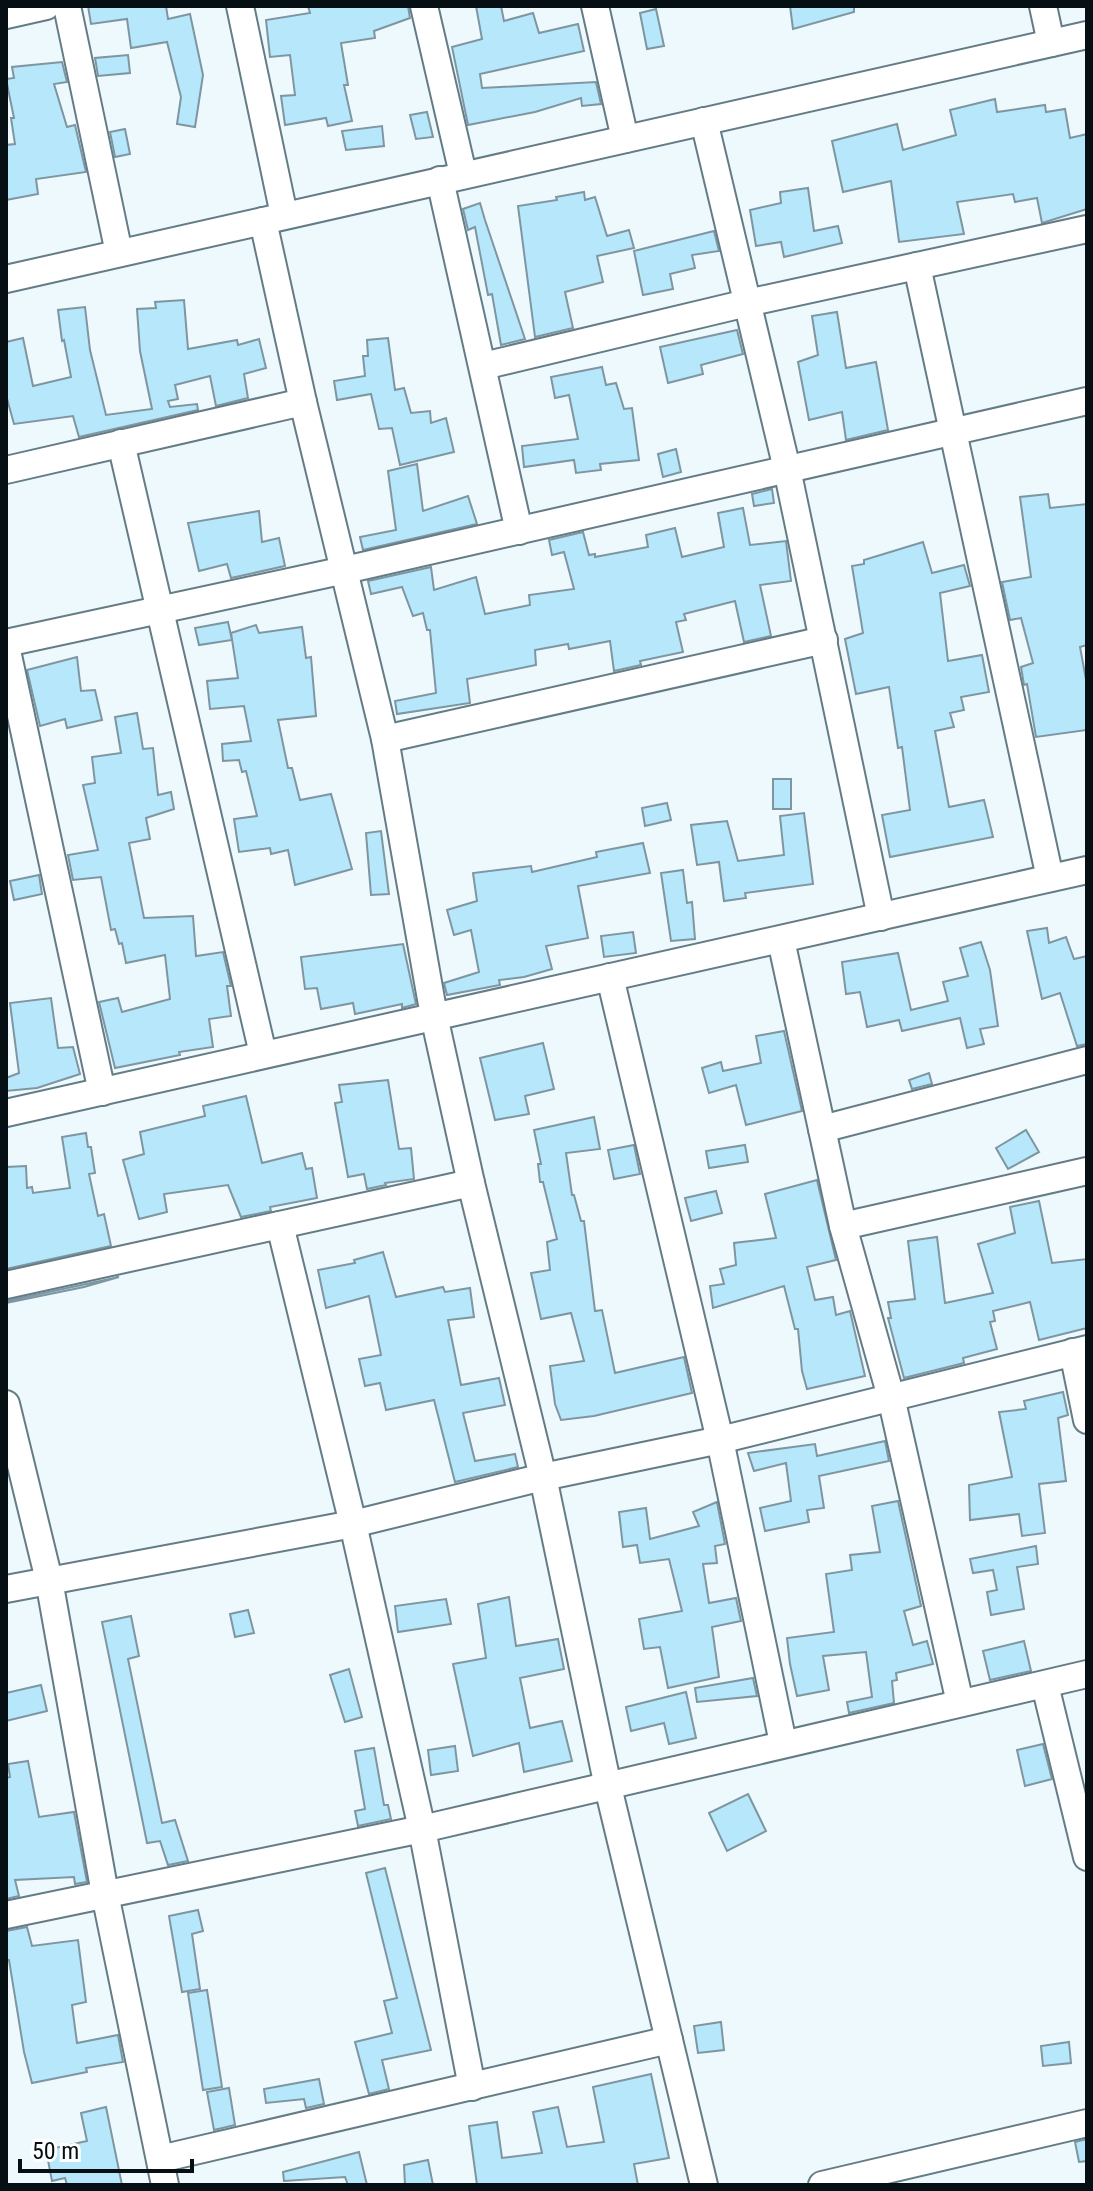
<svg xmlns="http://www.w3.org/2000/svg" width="1093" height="2191" font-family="'Roboto Condensed',sans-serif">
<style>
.building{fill:#b7e7fb;stroke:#7e96a1;stroke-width:2}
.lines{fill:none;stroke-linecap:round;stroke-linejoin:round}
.minor-casing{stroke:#647c86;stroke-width:30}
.minor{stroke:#fff;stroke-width:26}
</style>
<rect width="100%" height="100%" fill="#eef9fd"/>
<g class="building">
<path d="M88,6H166L168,19L190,14L203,75L195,127L177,124L181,97L167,42L131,48L127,19L91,24Z"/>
<path d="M308,6H408L410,18L374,31L375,38L341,43L348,85H344L352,121L328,126L326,118L285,125L281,96L295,95L290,55L270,57L266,20L310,13Z"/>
<path d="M476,6H501L504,21L533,13L539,33L578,24L584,51L480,74L482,88L596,82L601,104L582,106L581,98L535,112L468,125L452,47L482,39Z"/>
<path d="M790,6H854V12L793,29Z"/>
<path d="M656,9L664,46L647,49L640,13Z"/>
<path d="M128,55L130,73L98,76L95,58Z"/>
<path d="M62,62L67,82L54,84L67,127L75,125L86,172L36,179L38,194L6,200V145L15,144L11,118H14L6,79L14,78L12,67Z"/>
<path d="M995,99L997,112L1045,105L1046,112L1065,109L1070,138L1087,134V209L1042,223L1037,198L1015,202L1013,194L957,202L964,234L899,242L891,181L843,192L832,141L897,124L903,150L956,135L950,110Z"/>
<path d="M427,112L433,137L416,139L410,115Z"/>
<path d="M382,126L384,146L346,150L342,131Z"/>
<path d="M125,129L130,154L115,157L110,132Z"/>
<path d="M808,188L814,231L838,226L842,243L784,257L781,242L756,246L750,210L781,203L780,192Z"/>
<path d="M584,192L585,200L595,197L607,236L629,230L634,248L597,256L603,282L565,292L573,328L535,337L518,206L557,200L556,197Z"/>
<path d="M480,203L485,220L525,339L501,345L492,294L488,295L475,227L468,230L463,209Z"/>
<path d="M714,231L719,251L692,255L695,268L670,274L673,289L643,295L634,251Z"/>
<path d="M184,300L188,349L237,340L238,345L259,339L266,368L244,374L248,398L216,406L210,376L175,385L178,399L168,401L170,407L197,404L198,410L79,437L73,416L14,424L6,395V342L23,338L33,386L71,377L64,340L62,341L58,310L85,307L90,350L106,415L152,409L140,351L137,309L156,308L155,302Z"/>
<path d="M837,312L846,368L876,362L888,430L846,440L842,412L809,420L798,362L818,355L812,316Z"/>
<path d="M737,330L743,354L701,365L703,374L668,383L660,347Z"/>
<path d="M388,338L395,390L404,388L411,413L430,411L431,423L446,418L454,452L400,465L392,428L379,429L371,394L337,400L334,381L365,376L363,356H368L367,340Z"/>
<path d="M602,367L606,385L616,383L624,409L632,408L639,460L600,464L601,470L576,473L574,460L524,467L522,446L578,439L569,395L555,398L551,377Z"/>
<path d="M676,449L681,472L663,477L658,454Z"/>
<path d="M417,464L423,511L468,496L477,524L363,550L360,537L396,530L388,471Z"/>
<path d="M772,489L774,503L754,506L752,494Z"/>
<path d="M1048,494L1050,508L1087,504V645L1080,647L1087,685V730L1036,737L1027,684L1024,685L1021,667L1033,663L1021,618L1010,620L1002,582L1031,577L1020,497Z"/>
<path d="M743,508L750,545L786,541L791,581L760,585L771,636L744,642L735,601L684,614L686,620L676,622L683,652L640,661L641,665L614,671L610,641L569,649L568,644L535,650L536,665L467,679L470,703L397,714L395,701L436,693L430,630H427L423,613L413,616L402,587L371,594L368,581L431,567L434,590L476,577L485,614L530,605L529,595L574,589L564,552L552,555L549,540L583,532L589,555L595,554V557L648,547L646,535L675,528L682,557L724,547L718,513Z"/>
<path d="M259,511L262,542L279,538L285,566L231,578L227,564L199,571L188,523Z"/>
<path d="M923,542L932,573L964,565L970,586L940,593L948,661L982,655L989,692L961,697L964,710L950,713L954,727L935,731L949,807L984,800L993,837L890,857L882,815L910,810L902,747L898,748L889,687L856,694L845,639L863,633L852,566L864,564V560Z"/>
<path d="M228,622L232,640L199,645L195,628Z"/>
<path d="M256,625L259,633L302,627L306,658L311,657L316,716L278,720L288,768H292L300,800L331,794L352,869L295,885L288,850L271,854L270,848L239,852L234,819L257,816L246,771L242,772L239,760L223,761L222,744L251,741L244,706L210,709L207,681L238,678L231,633Z"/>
<path d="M77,657L81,691L95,690L102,720L67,728L65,719L40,726L27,670Z"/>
<path d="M137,713L143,749L153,748L158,795L171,792L174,809L146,818L150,839L129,843L144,918L193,916L196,956L223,952L231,986H227L231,1016L209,1019L213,1047L179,1052L180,1055L115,1068L99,1002L118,998L122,1012L170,999L165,955L126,963L122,943L119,944L115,929L111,930L101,877L73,880L68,855L98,850L83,785L95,783L92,757L121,753L115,717Z"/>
<rect x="773" y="779" width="18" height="30"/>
<path d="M667,803L671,820L645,826L642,808Z"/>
<path d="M804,813L813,884L745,893L746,898L724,901L719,862L697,865L691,825L727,821L738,861L784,855L780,816Z"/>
<path d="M381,831L389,894L371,895L366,833Z"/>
<path d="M643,843L650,873L578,886L588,938L546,946L552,969L524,977L499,980L500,985L447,995L444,983L479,972L471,930L454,935L447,910L477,901L473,873L531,866L532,872L597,857L596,852Z"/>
<path d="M683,870L687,903L692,902L695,939L671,941L661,873Z"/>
<path d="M39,875L42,894L14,900L10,881Z"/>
<path d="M1047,928L1049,943L1066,937L1074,959L1087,956V1044L1077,1046L1060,993L1042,999L1027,931Z"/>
<path d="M633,932L636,953L604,957L601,936Z"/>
<path d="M981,942L990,970L998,1026L980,1029L984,1044L967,1048L960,1018L902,1031L899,1020L867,1027L860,992L846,994L842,962L898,953L911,1010L948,1001L943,982L968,976L960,948Z"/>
<path d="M403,944L416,1004L402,1008V1004L355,1014L353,1003L321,1009L317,988L305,989L301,957Z"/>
<path d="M51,998L58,1048L73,1047L80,1074L37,1088L6,1091V1078L19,1073L10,1003Z"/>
<path d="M784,1031L802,1111L746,1125L736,1085L709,1093L702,1068L721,1062L723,1071L761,1063L756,1036Z"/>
<path d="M543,1043L554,1089L525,1096L529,1114L495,1120L480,1058Z"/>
<path d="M929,1073L932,1084L912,1089L909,1080Z"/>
<path d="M388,1080L399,1149L411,1148L414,1179L385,1183L386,1185L367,1189L364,1174L348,1177L335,1103L342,1102L339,1085Z"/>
<path d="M246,1096L262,1163L302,1153L306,1169L312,1168L317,1198L270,1207L271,1211L241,1217L228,1185L164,1194L167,1212L139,1219L123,1160L144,1154L140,1132L205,1116L203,1106Z"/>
<path d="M594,1117L600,1149L566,1153L572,1195H574L581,1221H584L595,1311L602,1310L615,1373L684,1357L692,1393L594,1416L561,1420L555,1404L550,1366L584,1361L571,1313L541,1319L531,1273L550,1270L547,1242L557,1239L543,1182H540L538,1164H541L534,1130Z"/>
<path d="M1026,1130L1039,1152L1008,1169L996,1148Z"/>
<path d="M86,1133L88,1147H91L95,1173L89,1174L98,1216L104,1214L111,1246L6,1269V1167L26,1166L27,1188L32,1187L33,1193L70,1188L62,1137Z"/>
<path d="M634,1145L640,1174L614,1179L608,1150Z"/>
<path d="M745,1145L748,1162L709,1168L706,1151Z"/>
<path d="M817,1180L836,1260L807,1267L815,1300L833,1297L836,1315L850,1311L865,1376L807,1389L802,1371L798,1329H795L784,1286L713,1308L710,1286L724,1284L720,1269L736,1265L734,1243L776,1238L765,1194Z"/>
<path d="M716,1191L722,1213L691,1221L685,1198Z"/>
<path d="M1039,1201L1052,1263L1087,1259V1328L1039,1340L1030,1302L993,1311L995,1321L990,1322L997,1349L963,1358L964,1363L904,1378L888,1318H891L888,1302L915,1299L908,1241L937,1237L945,1303L993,1293L978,1244L1015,1233L1010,1207Z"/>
<path d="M383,1252L396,1297L443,1287L445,1292L470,1288L474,1317L448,1320L461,1385L499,1378L505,1405L463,1413L475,1461L515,1454L518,1467L455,1482L434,1400L386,1410L380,1383L365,1386L359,1359L381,1355L369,1296L326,1308L318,1270L355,1263L354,1260Z"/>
<path d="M119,1277L84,1287L6,1303V1301Z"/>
<path d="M1063,1392L1068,1415L1058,1418L1066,1481L1039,1484L1045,1533L1022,1536L1019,1514L970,1520L969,1485L1012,1477L999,1412L1026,1409L1024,1401Z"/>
<path d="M885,1441L889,1461L819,1476L824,1508L807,1510L809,1522L765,1531L760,1508L791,1501L786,1463L754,1471L748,1453L815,1444L817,1456Z"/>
<path d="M898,1501L921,1606L904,1611L913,1645L927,1641L933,1664L896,1673L897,1680L892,1681L894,1703L849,1713L847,1702L872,1697L866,1652L823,1656L829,1690L797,1696L790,1664L787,1638L834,1632L826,1574L852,1570L850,1555L880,1552L872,1506Z"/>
<path d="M717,1502L725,1544L715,1546L717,1563L703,1564L709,1603L736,1598L741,1621L712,1627L719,1677L668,1688L660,1647L644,1649L639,1619L682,1611L669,1559L640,1563L637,1545L623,1547L619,1512L646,1508L650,1539L699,1526L693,1512Z"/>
<path d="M1036,1546L1038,1564L1017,1567L1024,1609L991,1615L987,1592L997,1590L993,1570L973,1573L970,1559Z"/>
<path d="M509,1597L516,1646L558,1639L564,1669L520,1678L530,1728L562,1721L572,1761L524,1772L519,1743L473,1756L453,1664L486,1658L478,1604Z"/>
<path d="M446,1599L451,1624L398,1632L395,1606Z"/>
<path d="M248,1610L254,1633L235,1637L230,1614Z"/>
<path d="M131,1616L139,1656L128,1659L162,1823L175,1820L188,1861L168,1865L160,1841L147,1843L102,1622Z"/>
<path d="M1024,1641L1031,1671L990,1680L983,1651Z"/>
<path d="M349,1669L362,1717L345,1722L330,1675Z"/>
<path d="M753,1678L757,1696L697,1702L695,1688Z"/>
<path d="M41,1685L47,1711L6,1721V1693Z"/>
<path d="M686,1692L696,1738L669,1744L664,1723L631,1731L626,1707Z"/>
<path d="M1043,1744L1052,1779L1025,1786L1017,1750Z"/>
<path d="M455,1746L458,1771L431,1775L428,1750Z"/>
<path d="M374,1748L384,1805H388L391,1819L358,1826L355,1811L365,1809L355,1751Z"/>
<path d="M28,1761L39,1817L74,1812L87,1882L75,1884L74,1877L15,1880L19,1896L6,1899V1778L10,1777L8,1764Z"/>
<path d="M748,1794L766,1831L727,1851L709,1813Z"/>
<path d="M385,1868L431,2050L382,2060L389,2089L369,2094L355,2042L392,2033L384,2001L397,1998L366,1873Z"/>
<path d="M198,1910L203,1931L192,1934L200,1989L182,1992L169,1916Z"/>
<path d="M27,1927L32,1946L78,1940L86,2002L72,2005L77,2043L118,2035L123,2062L86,2068L87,2072L32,2083L24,2052L9,1960L6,1961V1931Z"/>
<path d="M207,1990L222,2087L203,2090L188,1993Z"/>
<path d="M721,2022L724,2050L698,2053L694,2026Z"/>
<path d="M1069,2042L1071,2063L1043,2066L1041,2046Z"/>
<path d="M651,2074L669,2158L634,2164L638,2185H477L469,2126L497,2122L502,2158L542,2153L533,2112L558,2107L567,2147L604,2142L593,2087Z"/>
<path d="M319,2079L324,2104L306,2108L304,2099L266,2103L264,2089Z"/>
<path d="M229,2088L235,2125L214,2130L207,2092Z"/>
<path d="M106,2107L122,2185H67L65,2178L52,2181L46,2150L87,2141L81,2113Z"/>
<path d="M1087,2139V2161L1079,2162L1075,2142Z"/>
<path d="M359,2152L367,2185H348L345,2177L284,2181L283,2172Z"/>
<path d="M428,2160L433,2185H405L404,2165Z"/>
</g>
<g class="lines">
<defs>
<g id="minor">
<path d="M67,6L119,253"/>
<path d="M240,6L284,215"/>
<path d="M424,6L463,174"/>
<path d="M595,6L625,139"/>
<path d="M1043,6L1051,43"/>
<path d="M6,15L46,6"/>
<path d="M704,121L787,469L881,917"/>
<path d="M440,180L519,531"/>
<path d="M263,221L303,402L385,739L434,1016L471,1183L543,1477L608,1787L704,2185"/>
<path d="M917,266L1050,878"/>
<path d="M6,279L1087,35"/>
<path d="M483,366L747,303L1087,229"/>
<path d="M121,443L263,1054"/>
<path d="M6,470L303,402"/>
<path d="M6,643L345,570L1087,401"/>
<path d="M6,646L102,1092"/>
<path d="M385,739L824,640"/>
<path d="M781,940L843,1226L891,1397L960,1703"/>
<path d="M610,977L720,1440L783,1743"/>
<path d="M6,1113L1087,870"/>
<path d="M822,1129L1087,1060"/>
<path d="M280,1225L353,1524L422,1829L472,2087"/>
<path d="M843,1226L1087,1171"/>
<path d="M6,1285L471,1183"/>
<path d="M1073,1352L1087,1420"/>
<path d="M6,1404L49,1580L105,1894L165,2185"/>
<path d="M6,1589L353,1524L543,1477L720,1440L1087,1349"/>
<path d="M1045,1685L1087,1857"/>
<path d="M6,1915L422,1829L1087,1674"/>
<path d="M160,2159L669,2040"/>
<path d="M822,2185L1087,2123"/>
</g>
</defs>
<use href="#minor" class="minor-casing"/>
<use href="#minor" class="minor"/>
</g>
<rect width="1093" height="2191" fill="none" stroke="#060f13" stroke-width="16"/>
<path d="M20 2159v12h172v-12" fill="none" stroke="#060f13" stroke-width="4"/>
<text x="32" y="2159" font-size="24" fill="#060f13" stroke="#ffffff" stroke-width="6" paint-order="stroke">50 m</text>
</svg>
